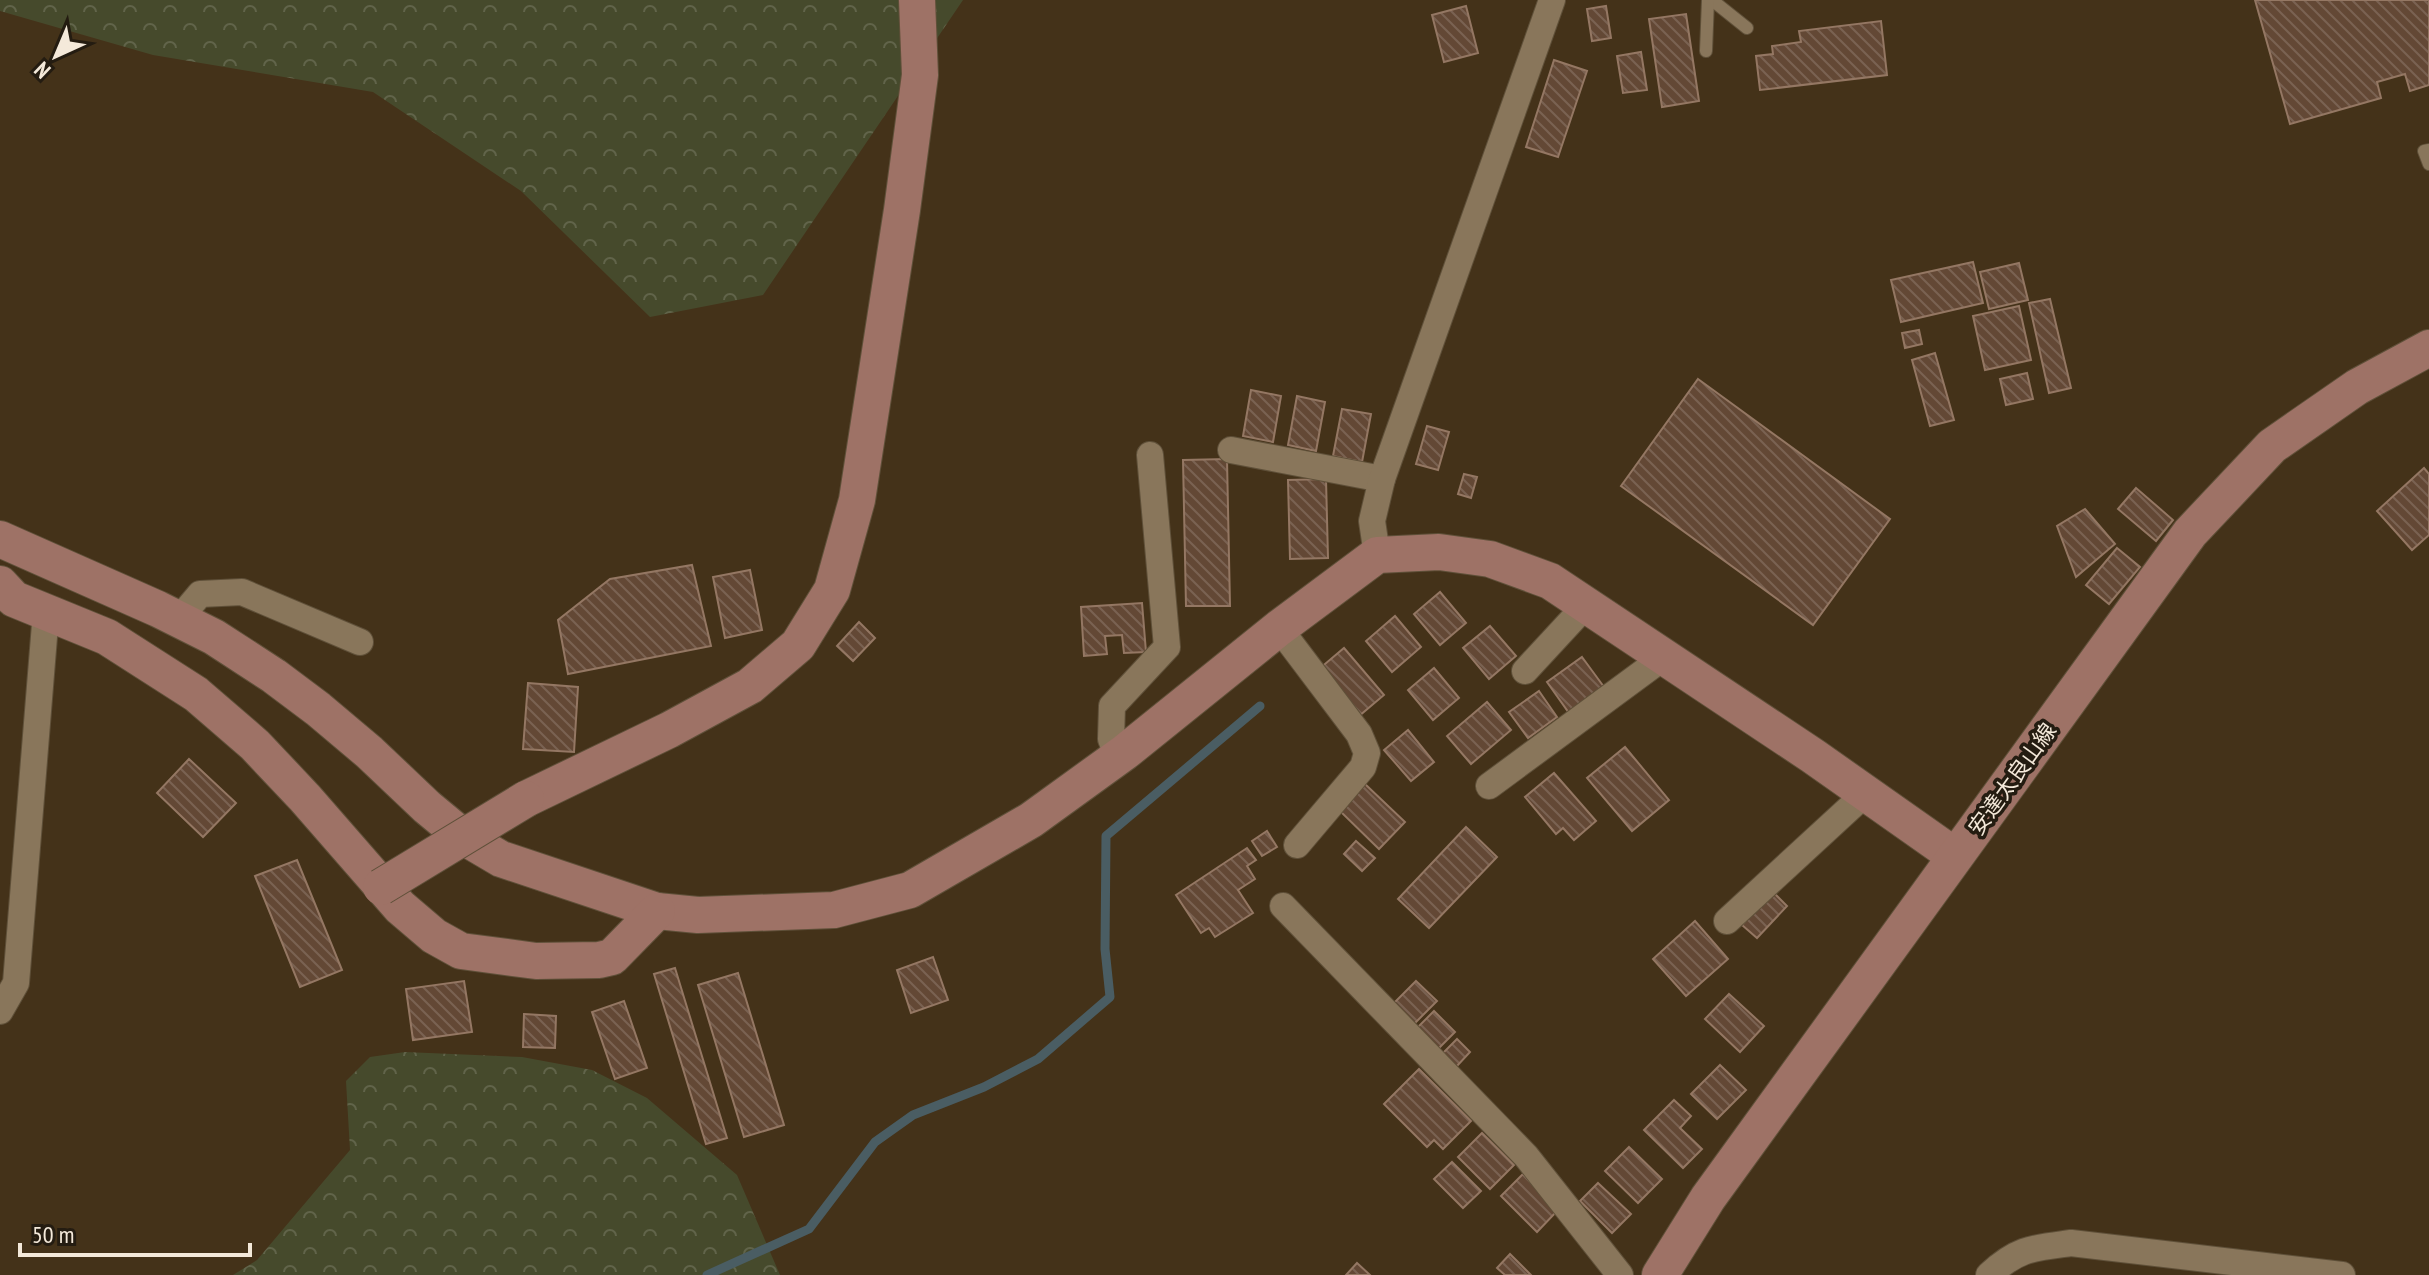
<svg xmlns="http://www.w3.org/2000/svg" width="2429" height="1275" font-family="'PT Sans Narrow','Noto Sans JP',sans-serif">
<style>
.forest{fill:url(#forest-crowns)}
.lines{fill:none;stroke-linecap:round;stroke-linejoin:round}
.stream{stroke:#4a5d63;stroke-width:9}
.building{fill:url(#building-back-hatch);stroke:#947763;stroke-width:2}
.lane-casing{stroke:#5f5039;stroke-width:14}
.street-casing{stroke:#5f5039;stroke-width:28}
.secondary-casing{stroke:#5f5039;stroke-width:38}
.lane{stroke:#89765b;stroke-width:12}
.street{stroke:#89765b;stroke-width:26}
.secondary{stroke:#9e7266;stroke-width:36}
.secondary-bridge-casing{stroke:#5f5039;stroke-width:38;stroke-linecap:butt}
.secondary-bridge{stroke:#9e7266;stroke-width:36}
.labels{text-anchor:middle;dominant-baseline:central;stroke-width:7;stroke-linejoin:round;paint-order:stroke}
.street-label{font-size:22px;fill:#f4e9da;stroke:#241c11}
</style>
<defs>
<pattern id="forest-crowns" width="20" height="18" patternUnits="userSpaceOnUse" patternTransform="scale(2)"><rect width="20" height="18" fill="#464a2c"/><path d="M2 6a3 3 0 1 1 6 0M12 15a3 3 0 1 1 6 0" fill="none" stroke="#61644a"/></pattern>
<pattern id="building-back-hatch" width="6" height="6" patternUnits="userSpaceOnUse" patternTransform="scale(2)"><rect width="6" height="6" fill="#634835"/><path d="M-1 5l2 2M0 0l6 6M5-1l2 2" fill="none" stroke="#7a6252"/></pattern>
</defs>
<rect width="100%" height="100%" fill="#443219"/>
<g class="forest">
<path d="M0,0H963L763,295L650,317L521,191L373,92L153,55L0,11Z"/>
<path d="M405,1052L522,1057L592,1070L647,1098L737,1175L780,1275H233L257,1260L350,1150L346,1081L370,1057Z"/>
</g>
<g class="lines">
<path class="stream" d="M707,1275L809,1229L875,1142L913,1115L984,1087L1038,1059L1110,997L1105,949L1106,836L1260,706"/>
</g>
<g class="building">
<path d="M2255,0H2429V85L2410,91L2405,74L2377,82L2381,98L2290,124Z"/>
<path d="M1466,6L1478,53L1444,62L1432,15Z"/>
<path d="M1606,6L1611,38L1592,41L1587,9Z"/>
<path d="M1686,14L1699,101L1662,107L1649,19Z"/>
<path d="M1881,21L1887,75L1760,90L1756,56L1773,54L1772,46L1801,42L1799,31Z"/>
<path d="M1641,52L1647,90L1623,93L1617,56Z"/>
<path d="M1554,60L1587,71L1558,157L1526,147Z"/>
<path d="M1973,262L1983,303L1901,322L1891,280Z"/>
<path d="M2019,263L2028,300L1989,309L1980,272Z"/>
<path d="M2050,299L2071,388L2049,393L2029,303Z"/>
<path d="M2019,306L2031,360L1985,370L1973,316Z"/>
<path d="M1919,330L1922,344L1905,348L1902,333Z"/>
<path d="M1935,353L1954,420L1930,426L1912,360Z"/>
<path d="M2027,373L2033,399L2006,405L2000,379Z"/>
<path d="M1698,379L1890,519L1813,625L1621,486Z"/>
<path d="M1251,390L1281,396L1273,442L1243,436Z"/>
<path d="M1297,396L1325,402L1316,451L1288,445Z"/>
<path d="M1342,409L1371,414L1362,462L1333,456Z"/>
<path d="M1427,426L1449,432L1438,470L1416,464Z"/>
<path d="M1227,459L1230,606H1186L1183,460Z"/>
<path d="M2424,468L2429,474V535L2412,550L2377,511Z"/>
<path d="M1464,474L1477,477L1471,498L1458,494Z"/>
<path d="M1326,479L1328,558L1290,559L1288,480Z"/>
<path d="M2136,488L2173,520L2156,541L2118,509Z"/>
<path d="M2085,509L2115,544L2076,577L2057,526Z"/>
<path d="M2117,548L2140,567L2109,604L2086,585Z"/>
<path d="M692,565L711,646L568,674L558,620L610,579Z"/>
<path d="M750,570L762,630L725,638L713,577Z"/>
<path d="M1440,592L1466,623L1440,645L1414,614Z"/>
<path d="M1142,603L1146,652L1124,653L1122,635L1105,636L1107,654L1084,656L1081,607Z"/>
<path d="M1395,616L1421,647L1392,672L1366,641Z"/>
<path d="M859,622L875,638L853,661L837,646Z"/>
<path d="M1490,626L1516,656L1489,679L1463,648Z"/>
<path d="M1344,648L1384,695L1359,716L1319,669Z"/>
<path d="M1582,657L1604,687L1569,713L1547,682Z"/>
<path d="M1434,668L1459,698L1433,720L1408,690Z"/>
<path d="M528,683L578,687L574,752L523,749Z"/>
<path d="M1539,691L1557,717L1528,738L1509,712Z"/>
<path d="M1487,702L1511,730L1471,764L1447,736Z"/>
<path d="M1408,730L1434,762L1411,781L1384,750Z"/>
<path d="M1625,747L1669,800L1632,831L1587,778Z"/>
<path d="M189,759L236,803L203,837L157,793Z"/>
<path d="M1554,773L1596,821L1574,840L1563,828L1556,834L1525,797Z"/>
<path d="M1365,784L1405,822L1379,849L1340,811Z"/>
<path d="M1466,827L1497,857L1429,928L1398,899Z"/>
<path d="M1267,831L1277,847L1262,856L1252,841Z"/>
<path d="M1356,841L1375,858L1362,871L1344,854Z"/>
<path d="M1247,848L1256,860L1247,866L1255,879L1238,890L1253,913L1215,937L1209,928L1201,933L1176,895Z"/>
<path d="M297,860L342,970L300,987L255,876Z"/>
<path d="M1773,892L1787,906L1757,938L1742,925Z"/>
<path d="M1695,921L1728,959L1686,996L1653,959Z"/>
<path d="M933,957L948,1000L911,1013L897,970Z"/>
<path d="M675,968L727,1138L706,1144L654,974Z"/>
<path d="M738,973L784,1125L744,1137L698,985Z"/>
<path d="M464,981L472,1032L413,1040L406,989Z"/>
<path d="M1416,981L1437,1001L1411,1027L1391,1006Z"/>
<path d="M1729,994L1764,1026L1740,1052L1705,1019Z"/>
<path d="M624,1001L647,1068L615,1079L592,1012Z"/>
<path d="M1434,1011L1455,1032L1436,1051L1415,1030Z"/>
<path d="M524,1014L556,1016L555,1048L523,1047Z"/>
<path d="M1457,1039L1470,1052L1456,1067L1443,1053Z"/>
<path d="M1720,1065L1746,1090L1717,1119L1691,1094Z"/>
<path d="M1419,1069L1471,1121L1443,1149L1434,1140L1427,1147L1384,1104Z"/>
<path d="M1674,1100L1691,1116L1680,1128L1702,1149L1683,1168L1644,1130Z"/>
<path d="M1482,1133L1514,1165L1490,1189L1458,1157Z"/>
<path d="M1629,1147L1662,1179L1638,1203L1605,1171Z"/>
<path d="M1452,1162L1481,1191L1463,1208L1434,1179Z"/>
<path d="M1523,1174L1558,1210L1537,1232L1501,1196Z"/>
<path d="M1598,1183L1631,1214L1612,1233L1580,1201Z"/>
<path d="M1510,1254L1531,1275H1505L1497,1268Z"/>
<path d="M1357,1263L1370,1275H1346Z"/>
</g>
<g class="lines">
<defs>
<g id="lane">
<path d="M1712,0L1747,28"/>
<path d="M1706,51L1708,0"/>
<path d="M2429,150L2424,151L2429,164"/>
</g>
<g id="street">
<path d="M1231,450L1382,479"/>
<path d="M1377,555L1372,521L1382,479L1552,0"/>
<path d="M179,619L200,594L242,592L360,642"/>
<path d="M1279,628L1359,734L1367,753L1363,767L1297,845"/>
<path d="M1525,671L1587,604"/>
<path d="M1118,757L1111,739L1112,706L1167,647L1150,455"/>
<path d="M1489,786L1664,657"/>
<path d="M1283,906L1526,1156L1620,1275"/>
<path d="M1727,921L1866,793"/>
<path d="M0,1011L16,983L46,612"/>
<path d="M1989,1275C2018,1248 2033,1248 2071,1243L2342,1275"/>
</g>
<g id="secondary">
<path d="M0,539L158,609L214,637L274,676L318,709L369,752L427,807L462,836L501,859L657,911L698,915L834,910L910,890L1031,820L1125,752L1279,628L1377,555L1439,552L1490,559L1550,581L1813,756L1955,856"/>
<path d="M0,584L14,599L107,637L196,694L255,745L305,798L400,907L434,936L461,951L536,961L599,960L612,957L657,911"/>
<path d="M526,799L669,730L750,686L798,645L832,590L857,500L902,210L920,75L917,0"/>
<path d="M1660,1275L1708,1198L2190,533L2272,446L2357,387L2429,348"/>
</g>
</defs>
<use href="#lane" class="lane-casing"/>
<use href="#street" class="street-casing"/>
<use href="#secondary" class="secondary-casing"/>
<use href="#lane" class="lane"/>
<use href="#street" class="street"/>
<use href="#secondary" class="secondary"/>
<defs>
<path id="secondary-bridge" d="M381,887L526,799"/>
</defs>
<use href="#secondary-bridge" class="secondary-bridge-casing"/>
<use href="#secondary-bridge" class="secondary-bridge"/>
</g>
<g class="labels">
<g class="street-label">
<text transform="translate(2012 779) rotate(-54)">安達太良山線</text>
</g>
</g>
<g transform="translate(56 56) rotate(224)" stroke="#241c11" stroke-width="6" paint-order="stroke">
<path d="M0-6L14 30L0 20L-14 30Z" fill="#f4e9da"/>
<text y="-12" font-size="22" font-weight="bold" text-anchor="middle" fill="#f4e9da">N</text>
</g>
<path d="M20 1243v12h230v-12" fill="none" stroke="#f4e9da" stroke-width="4"/>
<text x="32" y="1243" font-size="24" fill="#f4e9da" stroke="#241c11" stroke-width="6" paint-order="stroke">50 m</text>
</svg>
